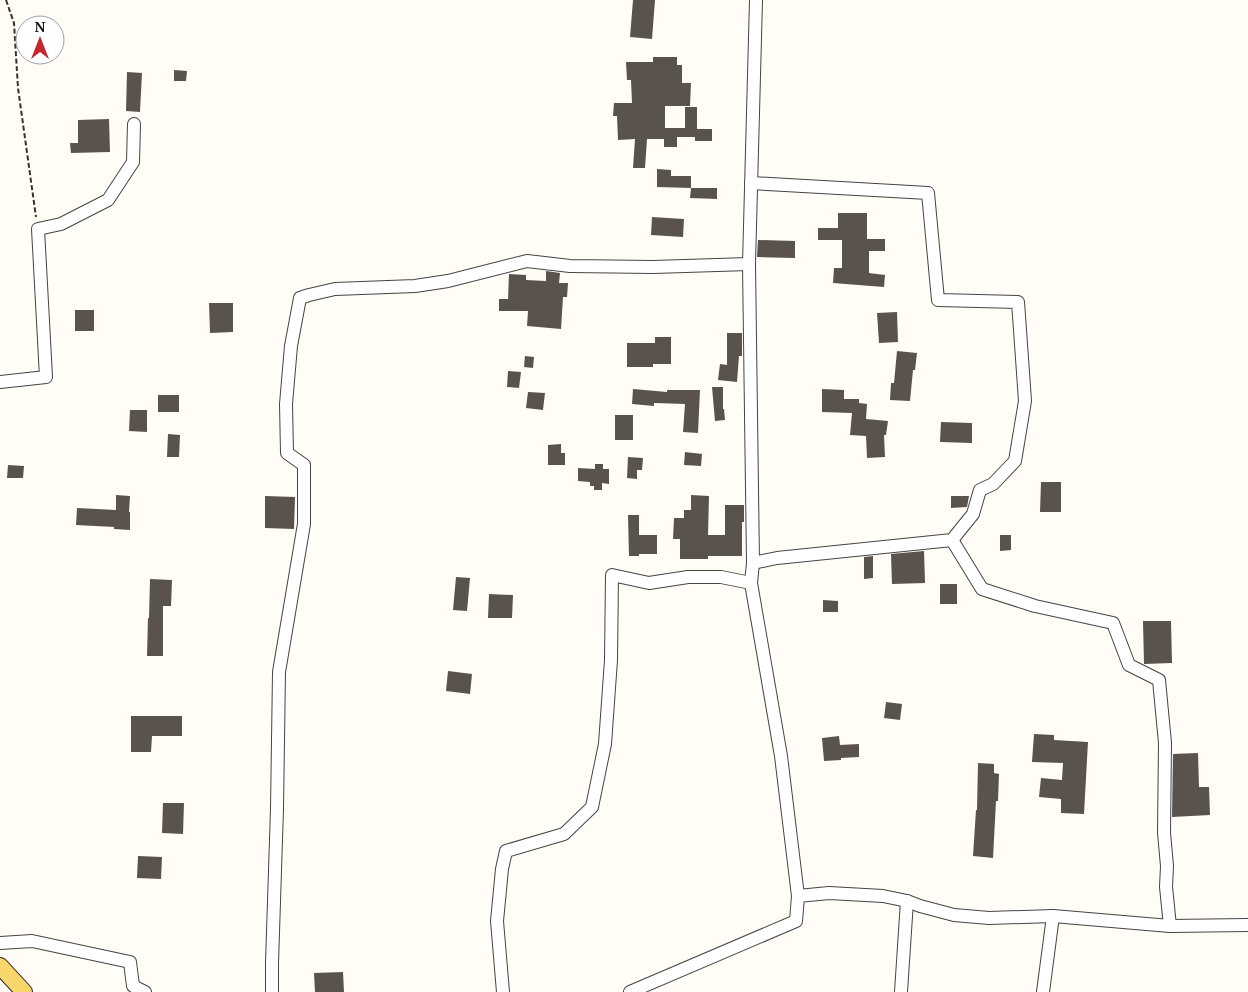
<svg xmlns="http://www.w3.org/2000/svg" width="1248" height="992" font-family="'Noto Serif',serif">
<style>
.building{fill:#5a524d}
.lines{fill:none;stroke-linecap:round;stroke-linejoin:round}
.minor-casing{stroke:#444;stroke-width:14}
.major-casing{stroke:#222;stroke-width:18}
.path{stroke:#333;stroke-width:2;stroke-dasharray:5 2.5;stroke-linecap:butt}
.minor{stroke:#fff;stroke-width:12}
.major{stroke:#f9d66b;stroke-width:16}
</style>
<rect width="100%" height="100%" fill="#fffdf5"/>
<g class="building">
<path d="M633,0H655L652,39L630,37Z"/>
<path d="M653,57H677V65H682V83H691L690,106H665V128H685V107H697V129H712V141H695V137H677V147H664V139H647L645,168H633L635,139L618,140L617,116H613L614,103H632L631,80H627L626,62H653Z"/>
<path d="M174,70L187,71L186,81H174Z"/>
<path d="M127,72L142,73L140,112L126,111Z"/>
<path d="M109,119L110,152L71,153L70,143H78V120Z"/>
<path d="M657,169L671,170V176H691V188L657,187Z"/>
<path d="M691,188H717V199L690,198Z"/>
<path d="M838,213H867V239H885V251H869V273L885,275L884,287L833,283L834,268H842V240H818V228H838Z"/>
<path d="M652,217L684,219L683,237L651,235Z"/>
<path d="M758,240L795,241V258L757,257Z"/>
<path d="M546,271L560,273L559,283H568L567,297H563L561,329L527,326L528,311H499V299H508L509,274L526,275V280L546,281Z"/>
<path d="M209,303H233V332L210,333Z"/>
<rect x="75" y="310" width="19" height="21"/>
<path d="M897,312L898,342L879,343L877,313Z"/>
<path d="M727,333H742V356H739L737,382L718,380L720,364L727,365Z"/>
<path d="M655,337H671V364H653V367H627V343H655Z"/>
<path d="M897,351L917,353L915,370H913L910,401L890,400L891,383H894Z"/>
<path d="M525,356L534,357L533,368L524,367Z"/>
<path d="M508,371L521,372L519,388L507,387Z"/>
<path d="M712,387H723V409H724L725,420L715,421Z"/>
<path d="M633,389L667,392V390H700L698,433L683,432L685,404L654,403V406L632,404Z"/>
<path d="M822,389L844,390V399H859V403L867,404L866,419L888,421L886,435H884L885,457L867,458L866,436L850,435L852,413L822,412Z"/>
<path d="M528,392L545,393L543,410L526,408Z"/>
<rect x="158" y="395" width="21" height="17"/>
<path d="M130,410H147V432L129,431Z"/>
<rect x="615" y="415" width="18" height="25"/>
<path d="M941,422L972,423V443L940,442Z"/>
<path d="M168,434L180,435L179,457H167Z"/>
<path d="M561,444V453H565V465H548V445Z"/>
<path d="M685,452L702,454L701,466L684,465Z"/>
<path d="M628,457L643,458L642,470H637V479L627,478Z"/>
<path d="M595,464H603V469H609V484L602,483V490H594V486H590V482L578,481V468L595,469Z"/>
<path d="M8,465L24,466L23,478H7Z"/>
<path d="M1041,482H1061V512H1040Z"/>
<path d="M116,495L130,496L129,512H130V530L114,529V527L76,525L77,508L116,510Z"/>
<path d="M691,495L709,496L708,535H725V505H744V522H742V556H708V559H680V539H673L674,518H684V510H691Z"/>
<path d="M265,496L295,497L294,529L265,528Z"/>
<path d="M951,496H969L967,507L951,508Z"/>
<path d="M628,515H639V535H657V554H639V556H629Z"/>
<path d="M1000,535H1011V550L1000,551Z"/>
<path d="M924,551L925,583L892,584L891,554Z"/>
<path d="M873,556V578L864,579V557Z"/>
<path d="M456,577L470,578L467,611L453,610Z"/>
<path d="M150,579L172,580L171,606H163V656H147L148,618H149Z"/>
<rect x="940" y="584" width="17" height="20"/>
<path d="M489,594L513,595L512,618H488Z"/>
<path d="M823,600L838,601V612H823Z"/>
<path d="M1143,621H1171L1172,663L1144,664Z"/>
<path d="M448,671L472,674L470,694L446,691Z"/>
<path d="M886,702L902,704L900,720L884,718Z"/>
<path d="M131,716H182V736H152L151,752H131Z"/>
<path d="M1034,734L1054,735V740L1088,742L1084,814L1061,813V799L1039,797L1041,778L1062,780L1063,763L1032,762Z"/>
<path d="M839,736L840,745L859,744V757L841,758V760L824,761L822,738Z"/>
<path d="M1198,753L1199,787H1209L1210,815L1172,817L1173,754Z"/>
<path d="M978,763L994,764V773L999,774L998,801H996L993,858L973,856L976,810H977Z"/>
<path d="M163,803H184L183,834L162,833Z"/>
<path d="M138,856L162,857L161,879L137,878Z"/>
<path d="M343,972L344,992H315L314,973Z"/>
</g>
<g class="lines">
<defs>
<g id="minor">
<path d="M756,0L749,264L753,563L751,583L781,756L798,896"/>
<path d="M751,183L928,193L938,300L1018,302L1025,401L1015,461L993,484L980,490L973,514L952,540L777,558L753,563"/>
<path d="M0,382L46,377L38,229L61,224L108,200L133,162L134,124"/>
<path d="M952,540L982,589L1035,606L1113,623L1129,665L1159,680L1165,743L1164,833L1167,866L1166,887L1170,926"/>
<path d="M0,943L32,941L130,962L133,986L145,992"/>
<path d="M272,992V963L277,809L279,672L304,524V465L287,453L286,404L291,346L300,298L309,295L335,289L415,286L448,281L527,261L570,266L653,267L749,264"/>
<path d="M503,992L497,921L502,869L506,851L564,834L592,807L605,744L611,660L612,575L649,583L688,577H721L751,583"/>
<path d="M630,992L796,921L798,896L829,893L883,896L907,901L920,906L954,915L989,918L1053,916L1170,926L1248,925"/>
<path d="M901,992L907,901"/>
<path d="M1043,992L1053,916"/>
</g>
<path id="major" d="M0,966L24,992"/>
</defs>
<use href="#minor" class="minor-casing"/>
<use href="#major" class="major-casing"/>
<path class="path" d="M6,0L14,23L18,88L36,217"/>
<use href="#minor" class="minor"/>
<use href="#major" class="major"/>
</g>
<g transform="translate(40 40)"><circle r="24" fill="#ffffff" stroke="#a0a0a0"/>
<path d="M0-4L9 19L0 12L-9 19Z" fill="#c4262e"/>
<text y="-8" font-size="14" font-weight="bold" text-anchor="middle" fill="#111111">N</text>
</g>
</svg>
